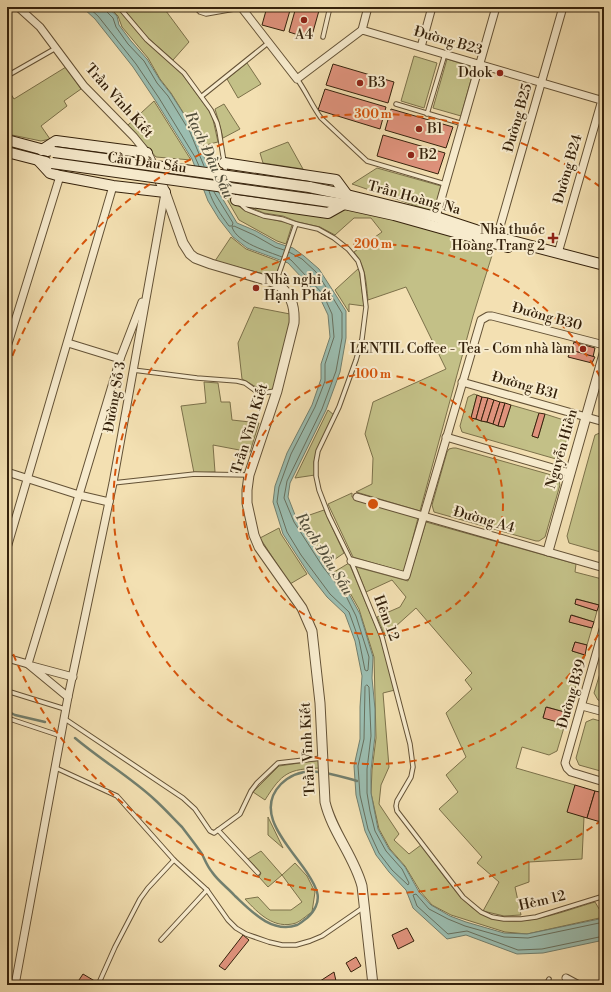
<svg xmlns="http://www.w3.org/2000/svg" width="611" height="992" font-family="'Libre Bodoni',serif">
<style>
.green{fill:#c3c087;stroke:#7c714a}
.water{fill:#9bbdb0;stroke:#727f6e}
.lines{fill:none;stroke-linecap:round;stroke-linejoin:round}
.shore{stroke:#68705e;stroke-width:1}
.stream{stroke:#727f6e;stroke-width:2.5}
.building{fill:#e0937d;stroke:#35220c}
.service-casing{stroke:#645236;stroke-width:5.5}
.minor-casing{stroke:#645236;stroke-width:9}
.tertiary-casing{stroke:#645236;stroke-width:11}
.secondary-casing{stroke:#35220c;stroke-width:12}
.service{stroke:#f7ebcd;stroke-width:3.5}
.minor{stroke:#f7ebcd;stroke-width:7}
.tertiary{stroke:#f7ebcd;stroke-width:9}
.secondary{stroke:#f7ebcd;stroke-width:10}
.secondary-bridge-casing{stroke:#35220c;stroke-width:12;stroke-linecap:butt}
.secondary-bridge{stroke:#f7ebcd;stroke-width:10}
.ring{fill:none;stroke:#d6540c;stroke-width:2;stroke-dasharray:7 5}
.poi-dot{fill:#8f2418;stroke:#f7ebcd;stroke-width:1.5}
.labels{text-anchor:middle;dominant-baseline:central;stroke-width:4;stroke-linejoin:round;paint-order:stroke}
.poi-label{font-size:14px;fill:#35220c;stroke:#f7ebcd;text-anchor:start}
.street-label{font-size:14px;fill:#35220c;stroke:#f7ebcd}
.water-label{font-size:15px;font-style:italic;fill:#54503d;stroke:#f7ebcd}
.centre{fill:#d6540c;stroke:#f7ebcd;stroke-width:2}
.ring-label{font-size:12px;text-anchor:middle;font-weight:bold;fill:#d6540c;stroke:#f7ebcd;stroke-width:4;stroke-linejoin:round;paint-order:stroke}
</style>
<rect width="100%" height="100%" fill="#f3e0b2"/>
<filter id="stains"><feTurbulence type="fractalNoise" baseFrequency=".005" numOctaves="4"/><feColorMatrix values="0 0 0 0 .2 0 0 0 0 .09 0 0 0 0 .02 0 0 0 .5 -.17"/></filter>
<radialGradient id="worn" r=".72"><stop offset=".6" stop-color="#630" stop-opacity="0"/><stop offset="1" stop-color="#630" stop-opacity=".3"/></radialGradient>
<g class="green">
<path d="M109,7H118L144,38L180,71L212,115L218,142L201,146L194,130L171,93L160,79L148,58L122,27L118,16Z"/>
<path d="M122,7H163L189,42L173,60L148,38Z"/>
<path d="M414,56L437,63L424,108L401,101Z"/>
<path d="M447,59L472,67L474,69L461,116L433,108Z"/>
<path d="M247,63L261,84L238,98L227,79Z"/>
<path d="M66,67L81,89L64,101L67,106L41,126L50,139L41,141L7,134V88L14,99Z"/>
<path d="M154,101L191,160L156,157L128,125Z"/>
<path d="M224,104L240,129L223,138L218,119L215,109Z"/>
<path d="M288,142L303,169L263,163L260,153Z"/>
<path d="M377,168L441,186L434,212L352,184Z"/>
<path d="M214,177L225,179C227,183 228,189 230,194C241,219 270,216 292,225L286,244L277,241L239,220Z"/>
<path d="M238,195L286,199L326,206L340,205L402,219L494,249L473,316L420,511L356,492L372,484L373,458L365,434L373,402L446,369L406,287L368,300C366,282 366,266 354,252L382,232L371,218H354L335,235L320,227L298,222L283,216L264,213L247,206Z"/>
<path d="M231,237L246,249L281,262L275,277L215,261Z"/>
<path d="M359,268L364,306L349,304V312L335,290Z"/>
<path d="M254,307L290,314L289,328L275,389C258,392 255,385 242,379L238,343Z"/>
<path d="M204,382L218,383L221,402H230L232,420L259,423L250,452L213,445L215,472L194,473L181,406L206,403Z"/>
<path d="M474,394L477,395L471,418L504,427L511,405L539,413L532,436L538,438L545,414L567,421L570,427L562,457L556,459L462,432L460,426L468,397Z"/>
<path d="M328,410L334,415L317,451L314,462L315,475L295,478Z"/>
<path d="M602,432H604V553L569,543L567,536L595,435Z"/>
<path d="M453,448H456L555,476L558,478L560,485L545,537L539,541H536L434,512L432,505L447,452L449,449Z"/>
<path d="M352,493V497L418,518L404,572L353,557L328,504Z"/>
<path d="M324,510L344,553L328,564L298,519Z"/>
<path d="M426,522L576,564L575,572L602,579C607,587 602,597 599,605L577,599L575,604L597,611L594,622L572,615L570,622L592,628L587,645L575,642L572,651L585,655L568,713L547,707L543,717L565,724L557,751L549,755L522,747L516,768L575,785L584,817L582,859L529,862V882L515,887L521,915L504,916L483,911L499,882L477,863L482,857L439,809L458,792L446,775L466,757L446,713L472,689L465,680L472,673L416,608L385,636L377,617L400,607L406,597L392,580L366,592L356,567L408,581Z"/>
<path d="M279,528L281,534L307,574L290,584L260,538Z"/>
<path d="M349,563L380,637L395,690L383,693L389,767L381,785L379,804L399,834L394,840L409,854L421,845C436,865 451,888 469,905C505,937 556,913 595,902L604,917L527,934L505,932L451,915L432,905L420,891L405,866L390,849L379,829L371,793L372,770L376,738L374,657L359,609L350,593L334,572Z"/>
<path d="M601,670L604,671V702L598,700L594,693Z"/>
<path d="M593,719L604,722V772L579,765L576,758L586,722Z"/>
<path d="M320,760V768C288,769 282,773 265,800L253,792L279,766Z"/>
<path d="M268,817L283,848L268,835Z"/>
<path d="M261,851L282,875L295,863L307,876L315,892L312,912C307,915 301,921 296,923C274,930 258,913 245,899L258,897L270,910H291L302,902L282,875L268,887L259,877L261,873L248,859Z"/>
</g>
<path class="water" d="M82,7H107L117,16L119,25L131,41L147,59L160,80L171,94L194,130L215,186L237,223L256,231L277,243L293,248L304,256L319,269L346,311V338L340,372L326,410L290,483L288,497L297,520L327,565L349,594L360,614L373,657L372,678L375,709V736L371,770V793L378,829L389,849L405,867L419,892L431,905L450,916L466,922L504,933L527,934L604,918V940L543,953L517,954L466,935L447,939L413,908L406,890L389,872L376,855L365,831L356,795L354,766L360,739V707L362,676L355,641L345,614L327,597L309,574L283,534L273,502L275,486L287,453L312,405L321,379V364L330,337L328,315L319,296L288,263L247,248L233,237L219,219L208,201L192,159L155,100L133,67L95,19Z"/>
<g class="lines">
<g class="shore">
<path d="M88,7L98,16L136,64L159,98L195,157L199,166"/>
<path d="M105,7L106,11L113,18L116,27L128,44L144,61L157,83L168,96L190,132L204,166"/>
<path d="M209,191C213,204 221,215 229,226H232L233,223L214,192"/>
<path d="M282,257C267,251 237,243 232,227L234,226L254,235L275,247L284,250"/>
<path d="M287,258L291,260L323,294L332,314L334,337L325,364V381L315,407L291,454L279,487L277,502L287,532L301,555L330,594L349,612L359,640L365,670L367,671L368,670L369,657L356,616L346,596L323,567L294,522L284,498L287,481L322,409L336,371L342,338V313L330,293L316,272L302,259L289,252"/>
<path d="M367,685L369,687L371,736L367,769V793L370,811L375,831L386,851L402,869L409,883L408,885L392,870L379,853L368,829L360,795L358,766L364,739L365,687Z"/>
<path d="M604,922L528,938L504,937L465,926L448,919L429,909L416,894L413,895L417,906L448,934L467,931L518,950L542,949L604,936"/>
</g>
<g class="stream">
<path d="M7,711L15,715L45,722"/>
<path d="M75,738C101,760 130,777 154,799C164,808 173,818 182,827C188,835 196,845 202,854C205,860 207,866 212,872C218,881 228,888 235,896C251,911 272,934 297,925C300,924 304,920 307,918C314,912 320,902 317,892C307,859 247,819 281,784C303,762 331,774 357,781"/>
</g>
</g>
<g class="building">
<path d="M267,7H291L284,31L262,25Z"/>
<path d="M296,7H320L311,39L289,32Z"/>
<path d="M333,64L394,82L388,103L326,85Z"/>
<path d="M325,89L386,107L380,129L318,110Z"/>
<path d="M391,109L453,127L446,148L385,130Z"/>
<path d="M383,135L445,153L438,174L377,156Z"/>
<path d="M574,342L595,348L593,357L571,350Z"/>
<path d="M571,350L595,357L592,363L568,357Z"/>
<path d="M477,395L482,397L476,419L471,418Z"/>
<path d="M482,397L488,398L481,421L476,419Z"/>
<path d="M488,398L494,400L487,422L481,421Z"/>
<path d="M494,400L500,402L493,424L487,422Z"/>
<path d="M500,402L505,403L498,426L493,424Z"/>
<path d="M505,403L511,405L504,427L498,426Z"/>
<path d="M539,413L545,414L538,438L532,436Z"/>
<path d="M576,599L599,605L597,611L575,604Z"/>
<path d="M571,615L594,622L592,628L569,622Z"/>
<path d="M575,642L587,645L585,655L572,651Z"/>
<path d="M546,707L568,713L565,724L543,718Z"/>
<path d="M575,785L595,791L587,818L567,812Z"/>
<path d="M595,791L604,793V823L587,818Z"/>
<path d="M407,928L414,941L398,949L392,935Z"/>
<path d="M243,935L249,940L225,970L219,966Z"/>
<path d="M356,957L361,966L351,972L346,963Z"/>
<path d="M334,972L336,981L329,985H314Z"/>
<path d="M83,974L98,983L97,985H81L77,983Z"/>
</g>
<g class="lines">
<defs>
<g id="service">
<path d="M119,7L147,40L184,73L211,110L217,123L219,131L226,174"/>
<path d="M195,7L200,12L206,14L240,8"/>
<path d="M323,37L330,7"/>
<path d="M7,76L56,48"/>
<path d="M297,79C306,91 312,106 321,118L367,161L445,184"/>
<path d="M202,96L268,43"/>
<path d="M396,104L463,124"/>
<path d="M427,114L445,54"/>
<path d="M230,190L236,200L246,209L264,216L282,219L296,224L318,229L334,238L348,249L358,261L362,273L366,307L362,339L356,360L339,407L318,451L316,462V476L319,490L329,516L351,561L382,637L410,744L413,767L411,777L397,801L396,806L397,811L463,897L481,912L492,917L504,919H521L536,917L604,896"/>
<path d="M276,282L296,224"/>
<path d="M133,370L197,378L237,381L245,383L256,391L261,393L276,391"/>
<path d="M113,483L195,474L248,475"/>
<path d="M7,691L65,709"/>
<path d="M7,718L61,736"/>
<path d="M65,719L183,798L195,809L210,831L214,833L240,814L251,791L257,783L278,763L322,758"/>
<path d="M56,768L117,796L174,860L207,890L228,920L236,928L246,934L269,942L282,945H296L310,941L322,936L364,907"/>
<path d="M218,830L258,873"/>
<path d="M161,940L207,890"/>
<path d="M98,985L115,947L140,899L148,888L174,860"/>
<path d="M546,985L549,979"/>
</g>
<g id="minor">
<path d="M18,7L40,27L84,86L134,137L147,153"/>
<path d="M241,7L297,79L362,30L604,101"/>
<path d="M362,30L368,7"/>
<path d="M421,47L432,7"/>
<path d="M436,217L496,7"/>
<path d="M497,237L563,7"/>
<path d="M558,253L604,93"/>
<path d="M68,343L120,359"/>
<path d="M7,347L60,176"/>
<path d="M462,382L604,422"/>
<path d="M446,437L570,473"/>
<path d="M7,472L79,495L109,502L113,483L165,193"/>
<path d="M357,497L604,568"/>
<path d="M7,548L113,186"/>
<path d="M351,561L406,576L481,320L488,316H492L604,345"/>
<path d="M604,626L565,763L567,768L571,772L604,782"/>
<path d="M7,658L28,664L120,359L142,302"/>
<path d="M28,664L68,697"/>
<path d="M32,666L73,677"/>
<path d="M582,706L604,712"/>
<path d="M566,978L579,985"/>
<path d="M15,985L68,697L109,502"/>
</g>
<g id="tertiary">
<path d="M147,153L165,192L183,243L190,254L195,258L211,264L276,283C291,294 295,305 294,323L277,391L249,475L247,490V503L254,535L259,547L302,608L312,631L320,703L325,802C332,832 354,856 362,886L373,985"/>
<path d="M548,551L604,354"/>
</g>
<g id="secondary">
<path d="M7,140L48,151"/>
<path d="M42,150L56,141L147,153"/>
<path d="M7,152L46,162"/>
<path d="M39,161L50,173L60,176L113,186L165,192"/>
<path d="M224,163L336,180L347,195"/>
<path d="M309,187L347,195L436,217L497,237L604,265"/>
<path d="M310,199L344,204L394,215L508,247"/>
<path d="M236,200L328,213L344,204"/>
</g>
</defs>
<use href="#service" class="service-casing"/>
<use href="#minor" class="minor-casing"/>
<use href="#tertiary" class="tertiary-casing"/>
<use href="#secondary" class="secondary-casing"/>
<use href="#service" class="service"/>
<use href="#minor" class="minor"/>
<use href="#tertiary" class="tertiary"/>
<use href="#secondary" class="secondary"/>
<defs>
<g id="secondary-bridge">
<path d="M54,152L309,187"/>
<path d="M52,163L310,199"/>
</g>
</defs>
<use href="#secondary-bridge" class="secondary-bridge-casing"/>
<use href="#secondary-bridge" class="secondary-bridge"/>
</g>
<g class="ring">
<circle cx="373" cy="504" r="130"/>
<path d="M604 624A260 260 0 1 1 604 384"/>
<path d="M602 820A390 390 0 0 1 8 641M8 367A390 390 0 0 1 602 188"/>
</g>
<g class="poi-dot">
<circle cx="304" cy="20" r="4"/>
<circle cx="500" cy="73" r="4"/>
<circle cx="360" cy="83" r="4"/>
<circle cx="419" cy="129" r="4"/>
<circle cx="411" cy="155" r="4"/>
<path d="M551 232h4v4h4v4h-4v4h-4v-4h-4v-4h4z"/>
<circle cx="256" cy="288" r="4"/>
<circle cx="583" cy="349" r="4"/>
</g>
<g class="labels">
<g class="poi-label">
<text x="304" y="35" text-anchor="middle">A4</text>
<text x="492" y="73" text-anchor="end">Ddok</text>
<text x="368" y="83">B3</text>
<text x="427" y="129">B1</text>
<text x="419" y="155">B2</text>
<text x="545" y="230" text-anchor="end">Nhà thuốc<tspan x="545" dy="16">Hoàng Trang 2</tspan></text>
<text x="264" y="280">Nhà nghỉ<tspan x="264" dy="16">Hạnh Phát</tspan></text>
<text x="575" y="349" text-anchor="end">LENTIL Coffee - Tea - Cơm nhà làm</text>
</g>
<g class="street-label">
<text transform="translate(448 41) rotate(16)">Đường B23</text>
<text transform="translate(119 101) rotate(48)">Trần Vĩnh Kiết</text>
<text transform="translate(518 118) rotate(-74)">Đường B25</text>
<text transform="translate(147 163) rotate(8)">Cầu Đầu Sấu</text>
<text transform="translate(568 169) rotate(-74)">Đường B24</text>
<text transform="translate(414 198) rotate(15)">Trần Hoàng Na</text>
<text transform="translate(547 317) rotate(15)">Đường B30</text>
<text transform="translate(525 386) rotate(16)">Đường B31</text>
<text transform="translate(115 397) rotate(-80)">Đường Số 3</text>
<text transform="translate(250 429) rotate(-73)">Trần Vĩnh Kiết</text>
<text transform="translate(562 449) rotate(-74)">Nguyễn Hiền</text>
<text transform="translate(484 520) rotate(16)">Đường A4</text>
<text transform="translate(386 618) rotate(69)">Hẻm 12</text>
<text transform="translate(572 694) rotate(-74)">Đường B39</text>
<text transform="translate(308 749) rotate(-93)">Trần Vĩnh Kiết</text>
<text transform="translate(542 901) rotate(-13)">Hẻm 12</text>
</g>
<g class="water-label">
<text transform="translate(209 155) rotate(65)">Rạch Đầu Sấu</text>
<text transform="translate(324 554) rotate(58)">Rạch Đầu Sấu</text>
</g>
</g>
<circle cx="373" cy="504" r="6" class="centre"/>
<g class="ring-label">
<text x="373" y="118">300 m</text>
<text x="373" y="248">200 m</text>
<text x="373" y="378">100 m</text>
</g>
<rect width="611" height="992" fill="none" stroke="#f3e0b2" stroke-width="24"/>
<rect x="8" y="8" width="595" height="976" fill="none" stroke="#35220c" stroke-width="2"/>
<rect x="12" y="12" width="587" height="968" fill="none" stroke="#35220c"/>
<rect width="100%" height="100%" filter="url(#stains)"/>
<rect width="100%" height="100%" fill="url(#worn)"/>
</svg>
